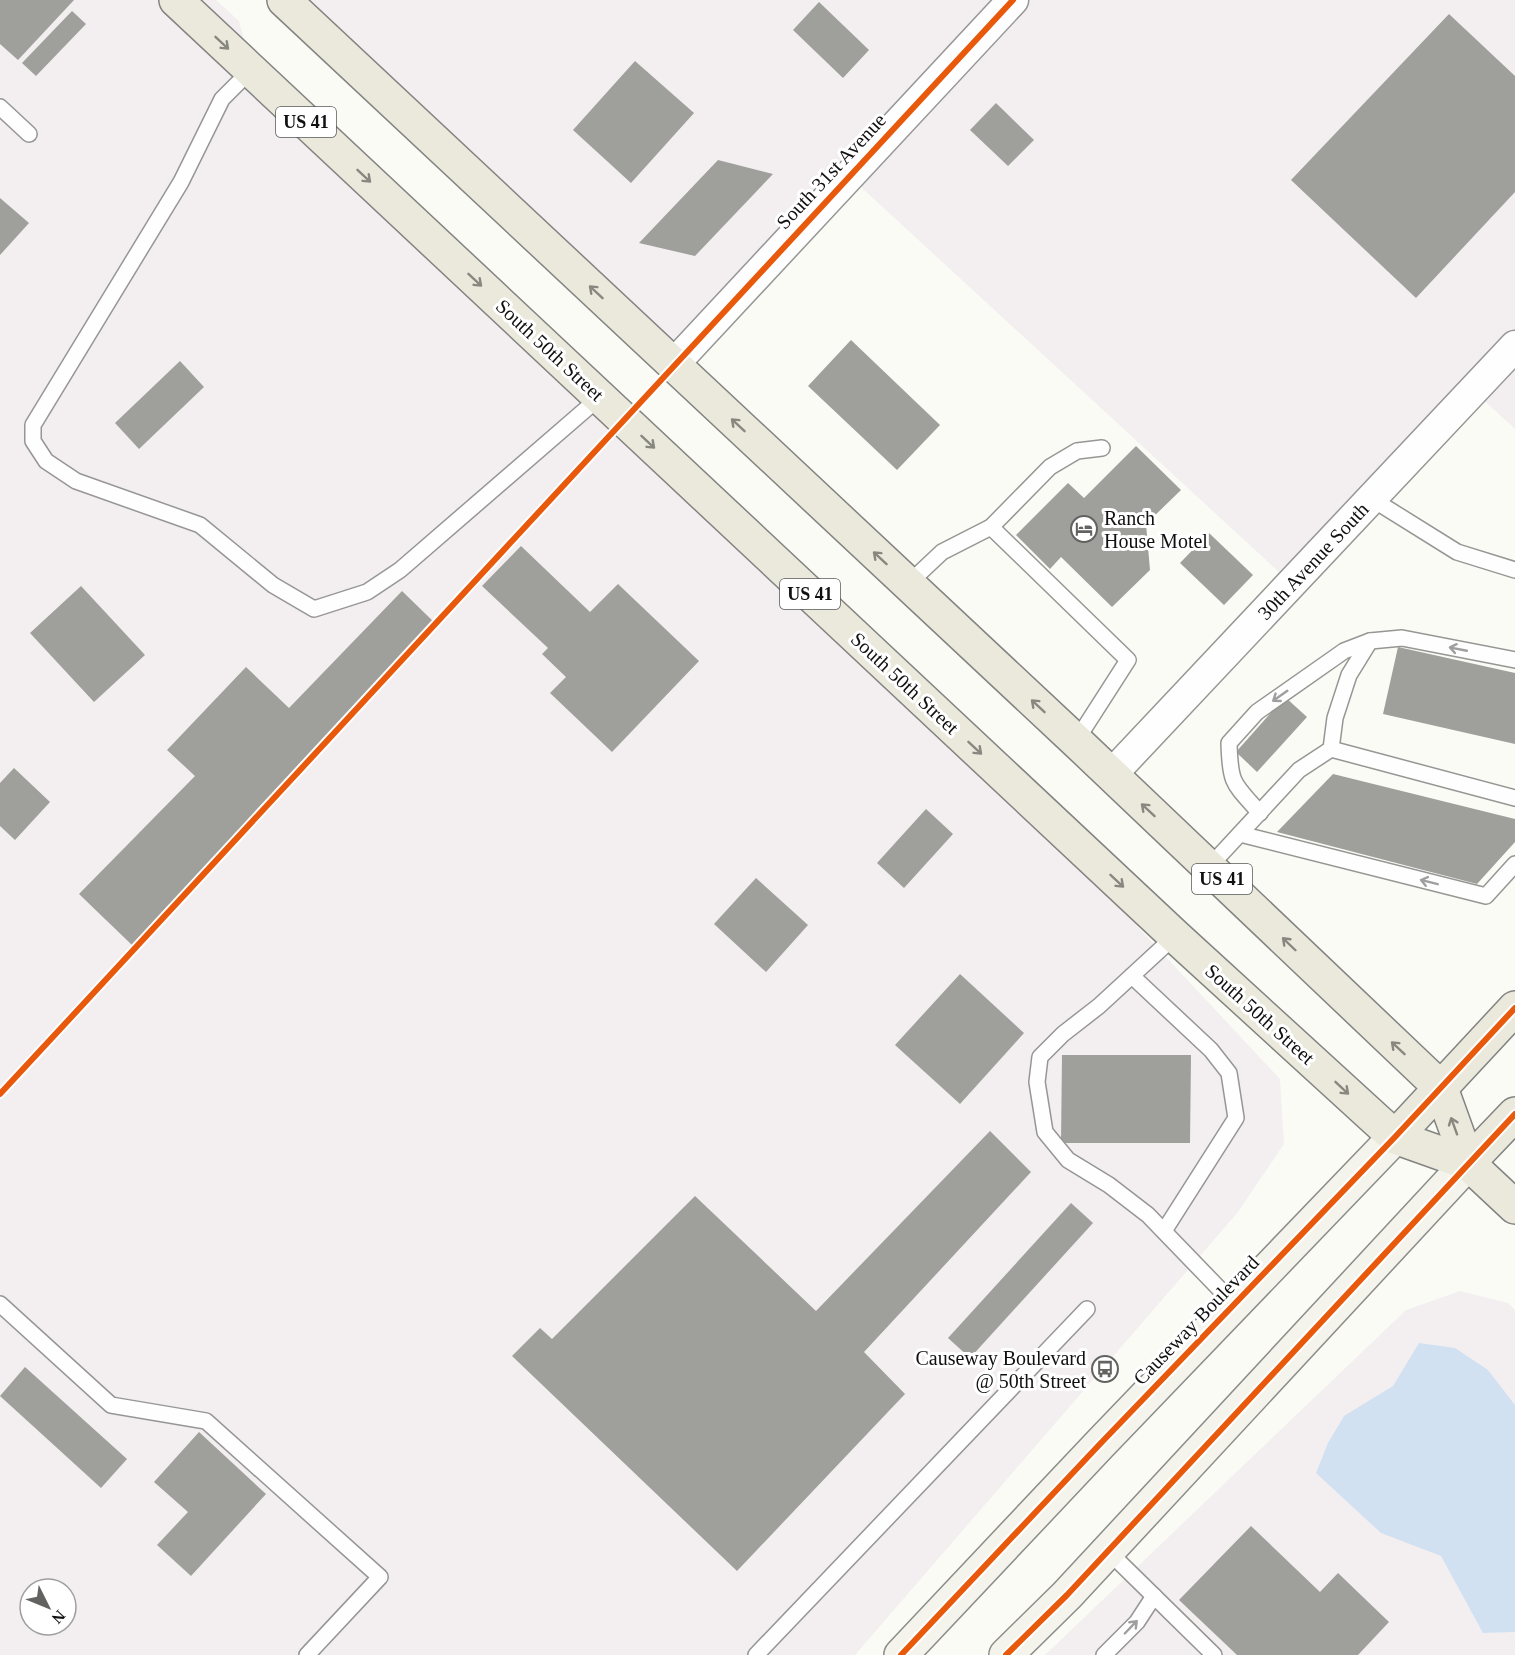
<svg xmlns="http://www.w3.org/2000/svg" width="1515" height="1655" font-family="Georgia,serif">
<style>
.industrial{fill:#f3eff1;fill-rule:evenodd}
.water{fill:#d1e1f1}
.building{fill:#9f9f9b}
.lines{fill:none;stroke-linecap:round;stroke-linejoin:round}
.service-casing{stroke:#969694;stroke-width:18}
.minor-casing{stroke:#969694;stroke-width:33}
.secondary-casing{stroke:#8c8c8a;stroke-width:36}
.primary-casing{stroke:#838381;stroke-width:36}
.service{stroke:#fefefe;stroke-width:15}
.minor{stroke:#fefefe;stroke-width:30}
.secondary{stroke:#f4f4ed;stroke-width:33}
.primary{stroke:#eae9dc;stroke-width:33}
.cycleway-casing{stroke:#fff;stroke-width:10}
.cycleway{stroke:#e8590c;stroke-width:6}
.oneway{stroke:#888780}
.oneway2{stroke:#9f9f9f}
.labels{text-anchor:middle;dominant-baseline:central;stroke-width:6;stroke-linejoin:round;paint-order:stroke}
.shield{fill:#fff;stroke:#585858;stroke-width:1.5}
.shield-label{font-size:18px;font-weight:bold;fill:#101010}
.street-label{font-size:20px;fill:#101010;stroke:#fff}
.poi-label{font-size:20px;fill:#101010;stroke:#fff;text-anchor:start}
</style>
<rect width="100%" height="100%" fill="#fbfbf6"/>
<g class="industrial">
<path d="M0,0H216L239,21L261,103L710,521L1050,833L1280,1079L1284,1144L1238,1212L855,1655H0ZM30,1589H66V1625H30Z"/>
<path d="M308,0H1008L675,353Z"/>
<path d="M1019,0H1515V429L1478,395L1292,584L850,177Z"/>
<path d="M1460,1291L1508,1303L1515,1310V1655H1045L1406,1310Z"/>
</g>
<path class="water" d="M1419,1343L1455,1348L1488,1370L1515,1405V1632L1483,1633L1441,1556L1381,1533L1316,1473L1328,1443L1344,1416L1393,1386Z"/>
<g class="building">
<path d="M0,0H74L18,60L0,44Z"/>
<path d="M819,2L869,50L843,78L793,30Z"/>
<path d="M72,11L86,24L36,76L22,63Z"/>
<path d="M1449,14L1515,76V192L1416,298L1291,180Z"/>
<path d="M635,61L694,113L631,183L573,130Z"/>
<path d="M996,103L1034,140L1008,166L970,130Z"/>
<path d="M718,160L773,174L695,256L639,243Z"/>
<path d="M0,198L29,223L0,255Z"/>
<path d="M851,340L940,425L897,470L808,386Z"/>
<path d="M180,361L204,387L139,449L115,423Z"/>
<path d="M1136,446L1181,490L1146,524L1150,570L1112,607L1061,557L1050,569L1016,535L1068,483L1084,498Z"/>
<path d="M1209,533L1253,575L1224,605L1180,563Z"/>
<path d="M521,546L590,612L618,584L699,661L612,752L550,693L566,677L542,654L548,648L482,586Z"/>
<path d="M81,586L145,655L94,702L30,633Z"/>
<path d="M402,591L437,625L133,946L79,894L195,776L167,750L246,667L289,708Z"/>
<path d="M1398,647L1515,673V744L1383,714Z"/>
<path d="M1285,697L1307,717L1257,772L1236,752Z"/>
<path d="M14,768L50,802L15,840L0,826V783Z"/>
<path d="M1333,774L1515,819V842L1477,884L1277,832Z"/>
<path d="M926,809L953,834L904,888L877,863Z"/>
<path d="M756,878L808,925L766,972L714,924Z"/>
<path d="M960,974L1024,1033L960,1104L895,1045Z"/>
<path d="M1062,1055H1191L1190,1143H1061Z"/>
<path d="M990,1131L1031,1172L864,1352L905,1394L737,1571L512,1356L540,1328L552,1339L695,1196L816,1311Z"/>
<path d="M1071,1203L1093,1223L970,1358L948,1338Z"/>
<path d="M25,1367L127,1459L101,1488L0,1396Z"/>
<path d="M199,1432L266,1494L191,1576L157,1545L188,1512L154,1482Z"/>
<path d="M1251,1526L1320,1592L1338,1573L1389,1622L1358,1655H1237L1179,1600Z"/>
</g>
<g class="lines">
<defs>
<g id="service">
<path d="M251,70L222,99L181,182L33,425V441L46,461L76,481L200,525L273,585L314,609L367,592L400,570L600,397"/>
<path d="M0,107L29,134"/>
<path d="M1372,499L1457,552L1515,570"/>
<path d="M991,527L1050,467L1077,451L1102,448"/>
<path d="M908,584L942,552L991,527L1128,660L1076,741"/>
<path d="M1331,749L1335,718L1349,675L1370,641"/>
<path d="M1260,813C1233,783 1230,784 1229,743L1257,712L1344,651L1370,641L1402,638L1515,660"/>
<path d="M1240,834L1486,896L1515,864"/>
<path d="M1209,867L1299,770L1331,749L1515,798"/>
<path d="M1175,936L1099,1006L1063,1034L1040,1057L1037,1082L1045,1132L1068,1160L1109,1185L1148,1215L1234,1304"/>
<path d="M1132,976L1211,1050L1229,1073L1236,1118L1164,1231"/>
<path d="M0,1304L111,1405L206,1421L380,1577L307,1655"/>
<path d="M1108,1551L1214,1655"/>
<path d="M756,1655L1087,1309"/>
<path d="M1104,1655L1137,1622L1154,1596"/>
</g>
<g id="minor">
<path d="M673,365L1013,0"/>
<path d="M1111,775L1515,346"/>
</g>
<g id="secondary">
<path d="M901,1655L1100,1444L1395,1137"/>
<path d="M1006,1655L1067,1595L1468,1163"/>
</g>
<g id="primary">
<path d="M176,0L1175,936L1395,1137L1468,1163L1515,1207"/>
<path d="M284,0L1076,741L1441,1088L1468,1163"/>
<path d="M1395,1137L1515,1008"/>
<path d="M1468,1163L1515,1114"/>
</g>
</defs>
<use href="#service" class="service-casing"/>
<use href="#minor" class="minor-casing"/>
<use href="#secondary" class="secondary-casing"/>
<use href="#primary" class="primary-casing"/>
<use href="#service" class="service"/>
<use href="#minor" class="minor"/>
<use href="#secondary" class="secondary"/>
<use href="#primary" class="primary"/>
<defs>
<g id="cycleway">
<path d="M0,1094L1013,0"/>
<path d="M901,1655L1100,1444L1395,1137L1515,1008"/>
<path d="M1006,1655L1067,1595L1515,1114"/>
</g>
</defs>
<use href="#cycleway" class="cycleway-casing"/>
<use href="#cycleway" class="cycleway"/>
</g>
<defs><path id="oneway-shaft" d="M-6 0H5M1.5-3L5.5 0L1.5 3" fill="none" stroke-width="1.6" stroke-linecap="round" stroke-linejoin="round" transform="scale(1.5)"/></defs>
<g class="oneway">
<use href="#oneway-shaft" transform="translate(222 43) rotate(43)"/>
<use href="#oneway-shaft" transform="translate(364 176) rotate(43)"/>
<use href="#oneway-shaft" transform="translate(475 280) rotate(43)"/>
<use href="#oneway-shaft" transform="translate(596 292) rotate(-137)"/>
<use href="#oneway-shaft" transform="translate(738 425) rotate(-137)"/>
<use href="#oneway-shaft" transform="translate(648 442) rotate(43)"/>
<use href="#oneway-shaft" transform="translate(880 558) rotate(-137)"/>
<use href="#oneway-shaft" transform="translate(1038 706) rotate(-137)"/>
<use href="#oneway-shaft" transform="translate(975 748) rotate(43)"/>
<use href="#oneway-shaft" transform="translate(1148 810) rotate(-137)"/>
<use href="#oneway-shaft" transform="translate(1117 881) rotate(43)"/>
<use href="#oneway-shaft" transform="translate(1289 944) rotate(-136)"/>
<use href="#oneway-shaft" transform="translate(1398 1048) rotate(-137)"/>
<use href="#oneway-shaft" transform="translate(1342 1088) rotate(43)"/>
<use href="#oneway-shaft" transform="translate(1454 1126) rotate(-110)"/>
</g>
<g class="oneway2">
<use href="#oneway-shaft" transform="translate(1458 649) rotate(-169)"/>
<use href="#oneway-shaft" transform="translate(1280 696) rotate(145)"/>
<use href="#oneway-shaft" transform="translate(1429 882) rotate(-166)"/>
<use href="#oneway-shaft" transform="translate(1131 1627) rotate(-46)"/>
</g>
<defs>
<symbol id="hotel-ring" viewBox="-11 -11 22 22"><circle r="9.5" fill="#fff" stroke="#626260" stroke-width="1.5"/><path d="M-6-4.5h1.5V1H6V5H4.5V3h-9V5H-6ZM-4 0a1.8 1.8 0 1 1 3.6 0ZM.5 0V-2.5h3Q6-2.5 6 0Z" fill="#626260"/></symbol>
<symbol id="bus-ring" viewBox="-11 -11 22 22"><circle r="9.5" fill="#fff" stroke="#626260" stroke-width="1.5"/><path d="M-5-6H5V4H4V6H2V4H-2V6H-4V4H-5ZM-3.5-4V0h7V-4ZM-3.5 1.2v1.5H-2V1.2ZM2 1.2v1.5H3.5V1.2Z" fill="#626260"/></symbol>
</defs>
<g fill-rule="evenodd">
<use href="#hotel-ring" x="1069" y="514" width="30" height="30"/>
<use href="#bus-ring" x="1090" y="1354" width="30" height="30"/>
</g>
<g class="labels">
<g class="shield">
<rect x="276" y="107" width="60" height="30" rx="4.5"/>
<rect x="780" y="579" width="60" height="30" rx="4.5"/>
<rect x="1192" y="864" width="60" height="30" rx="4.5"/>
</g>
<g class="shield-label">
<text x="306" y="122">US 41</text>
<text x="810" y="594">US 41</text>
<text x="1222" y="879">US 41</text>
</g>
<g class="street-label">
<text transform="translate(831 171) rotate(-47)">South 31st Avenue</text>
<text transform="translate(550 350) rotate(43)">South 50th Street</text>
<text transform="translate(1313 561) rotate(-47)">30th Avenue South</text>
<text transform="translate(905 683) rotate(43)">South 50th Street</text>
<text transform="translate(1260 1014) rotate(42)">South 50th Street</text>
<text transform="translate(1196 1320) rotate(-46)">Causeway Boulevard</text>
</g>
<g class="poi-label">
<text x="1104" y="518">Ranch<tspan x="1104" dy="23">House Motel</tspan></text>
<text x="1086" y="1358" text-anchor="end">Causeway Boulevard<tspan x="1086" dy="23">@ 50th Street</tspan></text>
</g>
</g>
<g transform="translate(48 1607) rotate(133)"><circle r="28" fill="#ffffff" stroke="#9f9f9f" stroke-width="1.5"/>
<path d="M0-4.5L10 22L0 15L-10 22Z" fill="#626260"/>
<text y="-9" font-size="16" font-weight="bold" text-anchor="middle" fill="#101010">N</text>
</g>
</svg>
